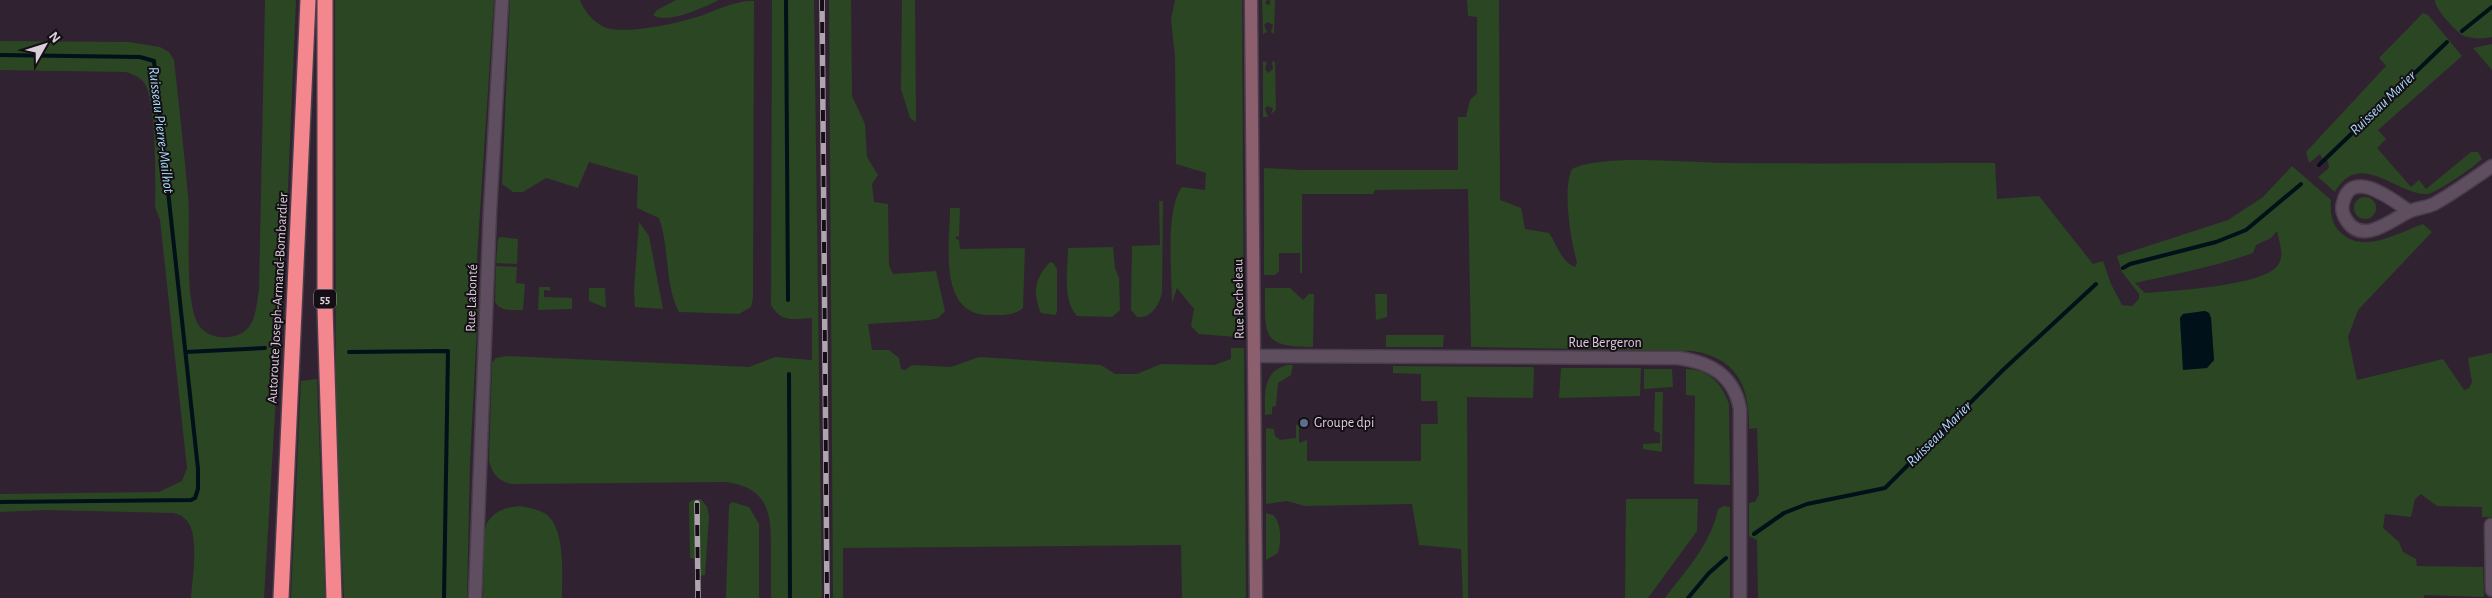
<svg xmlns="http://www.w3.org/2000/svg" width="2492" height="598" font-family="'Alegreya Sans',sans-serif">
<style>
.green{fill:#2a4622;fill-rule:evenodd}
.water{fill:#00111a}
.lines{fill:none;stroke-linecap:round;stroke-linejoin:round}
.stream{stroke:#00111a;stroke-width:4}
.street-casing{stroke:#4a3e4b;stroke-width:15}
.secondary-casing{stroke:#4a3e4b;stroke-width:15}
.highway-casing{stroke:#4a3e4b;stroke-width:18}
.street{stroke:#5e4e5f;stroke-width:12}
.secondary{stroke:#8b5f6d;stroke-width:12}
.highway{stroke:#f4868e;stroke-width:15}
.rail-casing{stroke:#afa4af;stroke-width:5.5}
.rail{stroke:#150e15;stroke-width:4;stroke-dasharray:11;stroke-linecap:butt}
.service-dot{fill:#5c6f8a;stroke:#150e15;stroke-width:2}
.labels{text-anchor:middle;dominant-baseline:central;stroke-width:4;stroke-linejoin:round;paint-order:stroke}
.shield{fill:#150e15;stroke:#9e949e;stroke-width:1}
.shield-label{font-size:12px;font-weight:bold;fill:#d8ced8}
.street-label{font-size:14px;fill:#d8ced8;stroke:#150e15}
.poi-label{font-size:14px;fill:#d8ced8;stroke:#150e15;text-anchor:start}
.water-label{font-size:15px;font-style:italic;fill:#a7dffa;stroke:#150e15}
</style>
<rect width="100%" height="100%" fill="#312232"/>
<g class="green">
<path d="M265,0H296L287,211L264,598H191C192,579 201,530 184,518C182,515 177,514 174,513L44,510L0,512V494L159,492L182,481L187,468L160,220L155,207C156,183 156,102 145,84C140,77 134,75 126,72L0,70V41L129,42L160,47L169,52L174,60C179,105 184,150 188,196C191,226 183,304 200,327C210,339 229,340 242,333C257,324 256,305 259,289Z"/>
<path d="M335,0H494L477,257L478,307L470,462L467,598H344L336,436Z"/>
<path d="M510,0H580C583,10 593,21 602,26C621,37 683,22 703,15C719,9 737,0 754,1L753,298L751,307L739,314L679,312C664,283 670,249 659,218L637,208L638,176L589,162L578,188L546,178L523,192H513L502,184Z"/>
<path d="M676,0H719C705,7 666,25 653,15L657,10Z"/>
<path d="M772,0H814L822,598H771C771,581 771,564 771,547C771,510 767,488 726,482L512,484C498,481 493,475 489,461L492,363L496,358L507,356L749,367L775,357L812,360V318C794,319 781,323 771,305Z"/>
<path d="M829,0H851L852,96L865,124L867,157L878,175L872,184L874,202L888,204L889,265L893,274L936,271L945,311L938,318L930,320L868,324L872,350H889L899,358L901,369L905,370L912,365L951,367L979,357L1101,365L1115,374H1137L1161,364L1214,365L1231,359V348H1244L1246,598H1182L1181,545L843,548V598H833Z"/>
<path d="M902,0H915L916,122L910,118L901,89Z"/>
<path d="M1175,0H1242L1244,334L1236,337L1199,334L1191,326L1194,309L1177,288L1172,303C1172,273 1165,210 1182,187L1205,190L1206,173L1176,164L1175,58L1171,19Z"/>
<path d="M1262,0H1267L1265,3L1268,5L1270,4V0H1275L1274,34L1271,32L1273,25L1268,22L1264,25L1267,32L1263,34Z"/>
<path d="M1467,0H1499L1500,200L1521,208L1525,229L1549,233C1557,244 1561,262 1575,267L1577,263C1571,240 1562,190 1572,169C1604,153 1691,163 1730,163C1818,164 1906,163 1995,163L1997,199L2039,196L2093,264L2103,261L2111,284L2122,305L2132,306L2139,299V294L2122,272L2117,256L2228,220L2263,197L2292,166L2331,200C2330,211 2331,223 2340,232C2363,255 2397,233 2423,224L2432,232L2358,310L2348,337L2357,380L2443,359L2464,390L2469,388L2472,382L2468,358L2492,353V517H2482V507L2437,506L2421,494L2415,499L2411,517L2385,514L2383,528L2399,542L2403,552L2416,559L2417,566L2483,567L2484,597L2424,595V598H1758L1757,540L1749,536V503L1755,502L1759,494L1757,428L1749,429C1750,387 1737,358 1693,351L1471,347L1468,189L1375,190L1373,194H1302V273H1300V253H1279V271L1275,275H1264V168L1301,170H1458V117H1466L1470,100L1477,93V17L1468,16ZM2277,231C2279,242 2285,255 2278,265C2264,286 2171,291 2145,293L2135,283C2175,274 2214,267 2253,253L2256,245L2271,238ZM2205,311L2209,313L2211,318L2214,361L2183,369L2180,318L2183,314Z"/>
<path d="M2435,0H2492V37C2483,39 2473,39 2464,36C2456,32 2434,8 2435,0Z"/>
<path d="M2423,13L2428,15L2462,56L2378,130L2386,139L2377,148L2411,187L2419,180L2426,189L2471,152H2478L2482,159C2475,166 2437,193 2427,194C2397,195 2359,148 2335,192L2318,177L2329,168L2328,161L2322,158L2320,154L2309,163L2306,152L2386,66L2379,58Z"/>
<path d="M2492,44V70L2473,48Z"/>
<path d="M1263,61L1267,62L1265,69L1268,73L1273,69L1272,61L1275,62L1276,110L1271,114L1273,108L1267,106L1265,109L1268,117H1263Z"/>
<circle cx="2365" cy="208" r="11"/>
<path d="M1159,201H1163L1162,293C1159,305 1151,319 1137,317L1131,310L1132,246L1160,245Z"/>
<path d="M950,208H960L959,237L956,236V239L959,240L960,249L1025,248L1023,308C1014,316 1002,315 990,315C937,316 950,243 950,208Z"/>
<path d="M639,222L649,236L663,309L635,307L634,290Z"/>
<path d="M500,237L518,239L517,264L496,263L498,239Z"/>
<path d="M1113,247L1115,268L1119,278L1120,310L1112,317L1077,316C1062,300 1068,269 1068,248Z"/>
<path d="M1050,262L1053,263L1057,269V312L1055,315L1041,313C1032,292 1035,278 1050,262Z"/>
<path d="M496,266L517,267L516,283L525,284L523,310C512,310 501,312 495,302Z"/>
<path d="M539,287H550V291L544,290V297L572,298V309L538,310Z"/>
<path d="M589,288H605L606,308L589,301Z"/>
<path d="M1265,288H1290L1303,300L1309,294H1314L1313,347C1261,347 1265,336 1265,288Z"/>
<path d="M1375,294H1387V317L1376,320Z"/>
<path d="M1386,335H1444L1443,347H1386Z"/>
<path d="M1287,365H1293L1291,375L1278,383L1276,406L1272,407V414L1265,415C1265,394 1262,372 1287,365Z"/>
<path d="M1393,366L1533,367L1534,370L1533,398L1467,397L1468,598H1463L1461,549L1419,545L1412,504L1305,506L1287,501L1266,504V428L1274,429L1275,436L1280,440L1296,438V425H1299V443L1307,440V461H1421V424H1438L1437,401H1421V374L1393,373Z"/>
<path d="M1561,368H1641L1640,396L1559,398Z"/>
<path d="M1644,369H1672L1673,387L1644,389Z"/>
<path d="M1686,369C1708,369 1722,383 1729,404L1730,485L1694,484L1695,396L1686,395Z"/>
<path d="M317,379L325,598H291L301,381Z"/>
<path d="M1655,392H1663L1662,452L1643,449V444L1660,443V433L1654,431Z"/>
<path d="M701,499L707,507L709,516L705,575L699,576V503L695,502L696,559L690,558L689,503L692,500Z"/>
<path d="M1626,499H1698L1697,531L1648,598H1625Z"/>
<path d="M732,502L749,507L759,524V598H726L729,505Z"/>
<path d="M520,506C529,508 538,509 546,514C566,529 562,576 562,598H483C484,585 482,531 487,523C494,511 506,507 520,506Z"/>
<path d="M1724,506L1730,507V598H1665C1686,570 1711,544 1718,509Z"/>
<path d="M1266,513L1273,515C1282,523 1281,543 1278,553L1266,560Z"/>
</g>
<path class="water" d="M2205,311L2209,313L2211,318L2214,360L2207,368L2183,370L2180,318L2183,314Z"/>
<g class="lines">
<g class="stream">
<path d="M786,0L788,300"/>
<path d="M2462,31L2492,7"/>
<path d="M0,55L140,57L154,61L198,469V489L195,498L191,500L0,502"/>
<path d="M2319,165L2447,42"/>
<path d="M2123,268L2130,264L2216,242L2246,230L2301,184"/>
<path d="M186,352L265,348"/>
<path d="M349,352L448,351L444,598"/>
<path d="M789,374L790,598"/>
<path d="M1754,534L1784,513L1807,504L1885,488L2003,370L2096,284"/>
<path d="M1688,598L1709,573L1726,558"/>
</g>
<defs>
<g id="street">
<path d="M2409,211C2394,201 2351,166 2343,203C2341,209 2343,215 2347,221C2363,245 2391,220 2408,212C2416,208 2425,208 2434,204C2454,193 2473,179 2492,166"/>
<path d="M1255,356L1678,358C1710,362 1734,375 1740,409V598"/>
<path d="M2491,525L2492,590"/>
<path d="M475,598L490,211L502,0"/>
</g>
<path id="secondary" d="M1251,0L1256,598"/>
<g id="highway">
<path d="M325,0V308L334,598"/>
<path d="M281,598L308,0"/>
</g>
</defs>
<use href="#street" class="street-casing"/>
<use href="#secondary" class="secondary-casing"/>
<use href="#highway" class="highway-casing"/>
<use href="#street" class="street"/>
<use href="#secondary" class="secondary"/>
<use href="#highway" class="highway"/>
<defs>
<g id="rail">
<path d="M822,0L827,598"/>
<path d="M697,503L698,598"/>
</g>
</defs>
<use href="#rail" class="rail-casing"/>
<use href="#rail" class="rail"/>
</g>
<circle class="service-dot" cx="1304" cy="423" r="5"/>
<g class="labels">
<rect class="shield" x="314" y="289.5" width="22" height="19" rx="4"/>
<g class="shield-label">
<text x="325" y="299">55</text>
</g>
<g class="street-label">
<text transform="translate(278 298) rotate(-87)">Autoroute Joseph-Armand-Bombardier</text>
<text transform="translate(472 298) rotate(-88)">Rue Labonté</text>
<text transform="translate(1239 299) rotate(-91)">Rue Rocheleau</text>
<text x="1605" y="343">Rue Bergeron</text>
</g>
<g class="poi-label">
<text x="1314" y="423">Groupe dpi</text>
</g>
<g class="water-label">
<text transform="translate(2383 103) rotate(-44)">Ruisseau Marier</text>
<text transform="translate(161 130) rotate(83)">Ruisseau Pierre-Mailhot</text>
<text transform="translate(1939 434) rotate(-45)">Ruisseau Marier</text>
</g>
</g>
<g transform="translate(45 45) rotate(51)" stroke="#150e15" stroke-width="4" paint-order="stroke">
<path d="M0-4L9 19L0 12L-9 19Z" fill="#d8ced8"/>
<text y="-8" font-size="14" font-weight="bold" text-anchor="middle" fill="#d8ced8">N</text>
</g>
</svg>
